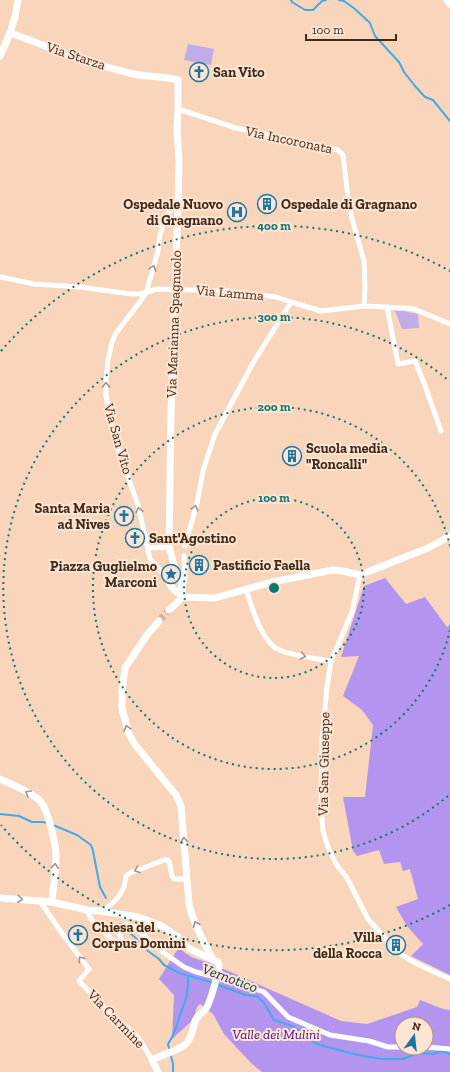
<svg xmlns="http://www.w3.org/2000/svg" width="450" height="1072" font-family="'Zilla Slab',serif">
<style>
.green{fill:#beade6}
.forest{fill:#b395f0;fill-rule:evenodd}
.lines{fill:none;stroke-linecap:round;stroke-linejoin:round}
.stream{stroke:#40abe8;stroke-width:2}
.street-tunnel{stroke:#d4b39a;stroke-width:5;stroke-dasharray:5 2.5;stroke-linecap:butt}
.secondary-tunnel{stroke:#d4b39a;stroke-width:7;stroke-dasharray:7 3.5;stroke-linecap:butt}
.street{stroke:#fff;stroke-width:5}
.secondary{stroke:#fff;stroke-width:7}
.oneway{stroke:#a0948c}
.ring{fill:none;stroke:#0f766e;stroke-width:2;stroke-dasharray:2 4}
.labels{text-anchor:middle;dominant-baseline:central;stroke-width:4;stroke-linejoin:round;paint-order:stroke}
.street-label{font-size:14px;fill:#402a18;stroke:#fde5d4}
.poi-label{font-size:14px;font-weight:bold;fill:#402a18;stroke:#fde5d4;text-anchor:start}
.park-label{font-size:14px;font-style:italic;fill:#45147d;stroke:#fde5d4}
.water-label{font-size:15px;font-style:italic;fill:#08374f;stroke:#fde5d4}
.centre{fill:#0f766e;stroke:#fde5d4;stroke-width:2}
.ring-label{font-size:12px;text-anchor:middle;font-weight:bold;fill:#0f766e;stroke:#fde5d4;stroke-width:4;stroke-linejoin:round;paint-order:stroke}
</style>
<rect width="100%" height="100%" fill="#f9d5bb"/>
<g class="green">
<path d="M188,44L214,49L211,65L184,60Z"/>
<path d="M395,311H403L418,314L419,328L402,329Z"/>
</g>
<g class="forest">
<path d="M385,578L406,604L425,597L447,627L450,624V975L411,956L423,944L407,926L396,907L418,899L410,869L403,871L400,862L384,864L379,850L357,856L353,851L343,797H365L373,725L362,710L343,696L359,656L341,657L364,586Z"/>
<path d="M179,947C188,957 195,959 208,962L341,1021L367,1024L417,1007L420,1000C430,1003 439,1009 450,1010V1072H262L251,1063L224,1034L213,1014L200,1004L197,1007L193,1020L172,1039L174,995L159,979ZM402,1024H426V1048H402Z"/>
</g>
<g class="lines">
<g class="stream">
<path d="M291,0L292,2L305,10H313L322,1L326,0"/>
<path d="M339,0L344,1L355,9L370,23L375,36L399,62L404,72L415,86L425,97L433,100L450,121"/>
<path d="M0,814L19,816L32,822H43L47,823"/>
<path d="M53,825L77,835L91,845L93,851L100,887L106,898"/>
<path d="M120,924L140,942L148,951L159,959L164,965L179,973L207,981L224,987L246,995L257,996L264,1003L274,1020L292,1026L307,1035L315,1043L320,1045L358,1055L382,1059H402L419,1053L433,1054L442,1051L450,1054"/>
<path d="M173,1072V1064L168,1044C174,1035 176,1029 179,1018C181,1011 185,1003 187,995C188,989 188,982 188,976"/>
</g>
<path class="street-tunnel" d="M387,940L398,952"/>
<path class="secondary-tunnel" d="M159,621L169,610"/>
<g class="street">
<path d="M178,109L236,128L338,150L343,155L348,198L352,219L364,261L365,286L364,306"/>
<path d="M0,277L34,284L80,287L131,294H140L157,289L229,291L276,297L291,302L321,311L364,306L405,308L414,309L450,324"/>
<path d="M387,307L398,364L415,361L424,383L441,431"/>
<path d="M185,546L197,503L203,471L215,434L253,363L291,302"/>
<path d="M148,548L169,547"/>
<path d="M360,575L352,612L331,661L327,687L322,740L321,808L323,831L328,847L336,864L347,878L368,919L387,940"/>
<path d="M167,578L150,559L138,505L115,441L106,396V380L108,360L112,342L116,333L139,303L146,293L158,251L160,234L167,216L173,206L178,201"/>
<path d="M183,586L185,579L184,556"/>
<path d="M246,589C252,607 259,634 274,647C285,655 317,659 331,661"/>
<path d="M40,901L63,935L89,969L79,981L110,1013L138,1037L152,1060"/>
<path d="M87,910L91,919L106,934L120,946L122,941L119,933L127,924L133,926L164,953L184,967L196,972L232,981L264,992L288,1017L330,1035L369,1041L388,1047H402"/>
<path d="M101,911C115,903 125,893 126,876L130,873L164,860H168C172,865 169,873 174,879H187"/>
<path d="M398,952C413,964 433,971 450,979"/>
<path d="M426,1047L450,1049"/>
</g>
<g class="secondary">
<path d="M18,0L15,17L10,33C31,40 52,49 73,57C91,63 111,68 129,73C145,77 163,76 178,80V109L177,130L179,161L178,201L171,413L169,547L171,554"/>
<path d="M447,0L450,4"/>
<path d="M0,56L10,33"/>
<path d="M172,558L174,566L181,580L183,597L172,588L167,578L174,566"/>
<path d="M169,610L183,597L215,598L272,582L333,570L343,571L360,575L428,548L450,536"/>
<path d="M159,621L147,635L125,668L122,691V709L129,734L136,746L176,795L181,806L189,904C193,923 204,942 213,960"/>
<path d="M0,779C11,784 33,793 40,801C48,809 56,845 56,856C56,872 53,887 52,902"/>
<path d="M0,898L52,902L87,910L100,911L138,917L160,925L178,937L188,948L218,962L219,965V968C216,980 212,997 207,1007C205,1012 198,1014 195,1021C193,1029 192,1038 186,1044C179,1050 162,1055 152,1060L158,1072"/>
</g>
</g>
<defs><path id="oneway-chevron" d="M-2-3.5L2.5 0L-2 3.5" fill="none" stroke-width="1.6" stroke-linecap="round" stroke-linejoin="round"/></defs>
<g class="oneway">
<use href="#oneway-chevron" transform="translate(153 268) rotate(-73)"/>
<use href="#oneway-chevron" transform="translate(106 385) rotate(-89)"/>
<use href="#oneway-chevron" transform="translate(195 508) rotate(-74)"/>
<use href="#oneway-chevron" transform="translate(139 510) rotate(-102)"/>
<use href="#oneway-chevron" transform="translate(303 656) rotate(11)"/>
<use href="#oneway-chevron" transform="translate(127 728) rotate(-106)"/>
<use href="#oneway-chevron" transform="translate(28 793) rotate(-150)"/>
<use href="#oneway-chevron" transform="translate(184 840) rotate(-95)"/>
<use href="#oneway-chevron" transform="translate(55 866) rotate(-86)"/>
<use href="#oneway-chevron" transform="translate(137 870) rotate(160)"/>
<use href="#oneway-chevron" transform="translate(20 899) rotate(5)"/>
<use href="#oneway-chevron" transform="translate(196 924) rotate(-113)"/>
<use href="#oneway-chevron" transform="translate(81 959) rotate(-127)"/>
</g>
<g class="ring">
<circle cx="274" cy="588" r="90"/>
<path d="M450 630A181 181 0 1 1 450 546"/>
<path d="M448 796A271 271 0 1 1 448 380"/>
<path d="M450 905A362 362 0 0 1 1 825M1 351A362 362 0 0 1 450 271"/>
</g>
<defs>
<symbol id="church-ring" viewBox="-11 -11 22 22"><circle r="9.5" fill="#fde5d4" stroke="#1d75a4" stroke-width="1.5"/><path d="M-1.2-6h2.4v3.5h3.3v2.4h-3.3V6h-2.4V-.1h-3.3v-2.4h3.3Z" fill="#1d75a4"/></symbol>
<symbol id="building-ring" viewBox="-11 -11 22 22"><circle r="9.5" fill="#fde5d4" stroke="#1d75a4" stroke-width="1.5"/><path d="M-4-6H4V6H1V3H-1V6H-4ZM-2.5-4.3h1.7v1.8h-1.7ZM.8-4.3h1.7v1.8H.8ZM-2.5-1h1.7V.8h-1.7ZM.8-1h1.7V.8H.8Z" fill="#1d75a4"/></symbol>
<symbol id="hospital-ring" viewBox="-11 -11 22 22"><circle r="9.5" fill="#fde5d4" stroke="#1d75a4" stroke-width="1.5"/><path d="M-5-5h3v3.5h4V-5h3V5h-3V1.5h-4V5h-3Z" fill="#1d75a4"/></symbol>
<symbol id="sight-ring" viewBox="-11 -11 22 22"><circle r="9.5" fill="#fde5d4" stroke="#1d75a4" stroke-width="1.5"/><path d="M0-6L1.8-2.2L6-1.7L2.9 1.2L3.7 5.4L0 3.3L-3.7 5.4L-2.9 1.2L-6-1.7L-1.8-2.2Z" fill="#1d75a4"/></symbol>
</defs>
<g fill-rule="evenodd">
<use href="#church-ring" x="188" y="61" width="22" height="22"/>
<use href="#building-ring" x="256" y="193" width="22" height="22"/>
<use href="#hospital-ring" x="226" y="201" width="22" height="22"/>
<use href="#building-ring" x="281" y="445" width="22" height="22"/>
<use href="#church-ring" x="113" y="505" width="22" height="22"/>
<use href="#church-ring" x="124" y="527" width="22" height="22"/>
<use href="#building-ring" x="188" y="554" width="22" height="22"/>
<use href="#sight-ring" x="160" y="563" width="22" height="22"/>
<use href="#church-ring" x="67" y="924" width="22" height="22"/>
<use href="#building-ring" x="385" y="934" width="22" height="22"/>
</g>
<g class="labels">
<g class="street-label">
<text transform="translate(76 56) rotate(18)">Via Starza</text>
<text transform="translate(289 140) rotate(12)">Via Incoronata</text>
<text transform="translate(230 293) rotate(5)">Via Lamma</text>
<text transform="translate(174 324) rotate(-88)">Via Marianna Spagnuolo</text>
<text transform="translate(118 439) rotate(74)">Via San Vito</text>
<text transform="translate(324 764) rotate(-89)">Via San Giuseppe</text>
<text transform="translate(116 1019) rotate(46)">Via Carmine</text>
</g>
<g class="poi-label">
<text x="213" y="72">San Vito</text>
<text x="223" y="204" text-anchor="end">Ospedale Nuovo<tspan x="223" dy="16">di Gragnano</tspan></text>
<text x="281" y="204">Ospedale di Gragnano</text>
<text x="306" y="448">Scuola media<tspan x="306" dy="16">"Roncalli"</tspan></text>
<text x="110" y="508" text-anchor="end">Santa Maria<tspan x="110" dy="16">ad Nives</tspan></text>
<text x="149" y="538">Sant'Agostino</text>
<text x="213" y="565">Pastificio Faella</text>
<text x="157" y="566" text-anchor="end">Piazza Guglielmo<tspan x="157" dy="16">Marconi</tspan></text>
<text x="92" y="927">Chiesa del<tspan x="92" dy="16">Corpus Domini</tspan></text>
<text x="382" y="937" text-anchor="end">Villa<tspan x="382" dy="16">della Rocca</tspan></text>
</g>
<g class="park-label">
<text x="276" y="1034">Valle dei Mulini</text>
</g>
<g class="water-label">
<text transform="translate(230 978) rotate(20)">Vernotico</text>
</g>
</g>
<circle cx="274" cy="588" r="6" class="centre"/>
<g class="ring-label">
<text x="274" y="230">400 m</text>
<text x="274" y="321">300 m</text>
<text x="274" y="411">200 m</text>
<text x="274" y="502">100 m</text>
</g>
<g transform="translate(414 1036) rotate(15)"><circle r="19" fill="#fde5d4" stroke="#b19a89"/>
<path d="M0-3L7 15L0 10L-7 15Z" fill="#1d75a4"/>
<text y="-6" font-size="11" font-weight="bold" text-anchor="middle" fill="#402a18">N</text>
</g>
<path d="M306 34v6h90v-6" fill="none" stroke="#402a18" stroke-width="2"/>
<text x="312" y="34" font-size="12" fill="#402a18" stroke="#fde5d4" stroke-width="3" paint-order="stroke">100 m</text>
</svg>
